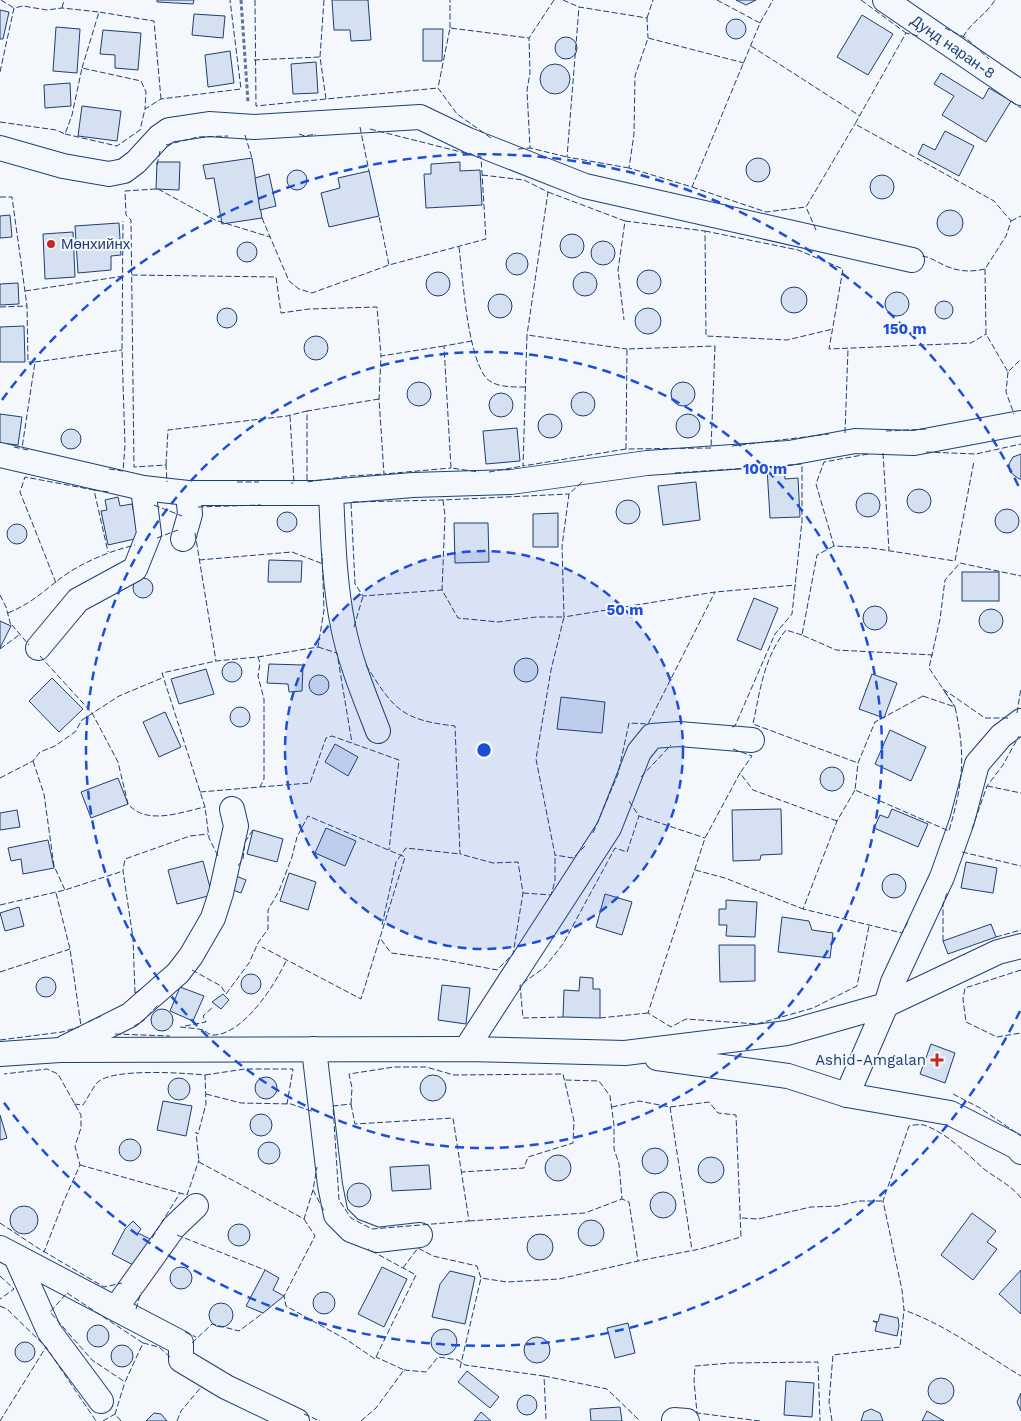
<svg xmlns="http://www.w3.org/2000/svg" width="1021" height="1421" font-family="'Work Sans',sans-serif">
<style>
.building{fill:#d5e0f0;stroke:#1d3f73}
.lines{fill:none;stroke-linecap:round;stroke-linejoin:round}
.street-casing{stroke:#1d3f73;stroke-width:26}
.path{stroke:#5e769c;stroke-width:3;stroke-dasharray:4 2.5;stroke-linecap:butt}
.street{stroke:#f4f7fb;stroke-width:24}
.fence{stroke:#1d3f73;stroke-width:1;stroke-dasharray:6 2.5;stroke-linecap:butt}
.ring{fill:none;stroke:#1d4ed8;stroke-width:2.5;stroke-dasharray:9 6}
.poi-dot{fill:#c62828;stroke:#f4f7fb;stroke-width:2}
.labels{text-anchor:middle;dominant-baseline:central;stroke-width:4;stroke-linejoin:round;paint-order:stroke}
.street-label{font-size:15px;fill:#1d3f73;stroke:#f4f7fb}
.poi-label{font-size:15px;fill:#1d3f73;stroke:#f4f7fb;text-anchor:start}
.centre{fill:#1d4ed8;stroke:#f4f7fb;stroke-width:2.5}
.ring-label{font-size:15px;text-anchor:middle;font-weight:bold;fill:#1d4ed8;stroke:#f4f7fb;stroke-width:4;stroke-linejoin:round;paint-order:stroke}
</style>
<rect width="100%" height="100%" fill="#f4f7fb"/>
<g class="building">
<path d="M157,0H194L193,4L157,2Z"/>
<path d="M332,0H368L371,40L351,41L350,30H334Z"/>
<path d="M736,0H756L746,5Z"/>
<path d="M0,10L9,12L3,39H0Z"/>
<path d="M194,14L225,16L223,38L192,35Z"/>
<path d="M862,15L893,34L868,75L837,57Z"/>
<circle cx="736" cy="29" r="10"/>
<path d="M56,27L80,29L77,73L53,71Z"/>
<path d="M423,29H443L442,61H423Z"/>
<path d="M103,30L141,33L138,70L115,68V55L100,54Z"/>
<circle cx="566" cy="48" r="11"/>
<path d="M230,51L234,83L208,87L205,55Z"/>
<path d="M316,62L318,93L293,94L291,64Z"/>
<circle cx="555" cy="79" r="15"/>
<path d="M941,73L983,99L989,88L1011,101L986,142L942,115L954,96L934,84Z"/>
<path d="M70,83L71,106L45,108L44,85Z"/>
<path d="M82,106L121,111L117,141L78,136Z"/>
<path d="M945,131L974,146L959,176L918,154L923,144L935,150Z"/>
<circle cx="758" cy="170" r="12"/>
<path d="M252,158L262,218L222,224L214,178L206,179L203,165Z"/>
<path d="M157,162H180L179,190L156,189Z"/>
<path d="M460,162V171L480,170L482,205L426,208L424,174H431V164Z"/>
<circle cx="297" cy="180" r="10"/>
<path d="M369,171L379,216L329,227L321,193L340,188L338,178Z"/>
<path d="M269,174L276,206L260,210L255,178Z"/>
<circle cx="882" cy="187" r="12"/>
<circle cx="950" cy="223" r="13"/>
<path d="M10,215L12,237L0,238V216Z"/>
<path d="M119,223L121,255L111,256V270L78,273L75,226Z"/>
<path d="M73,232L75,277L45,279L43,234Z"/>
<circle cx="572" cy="246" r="12"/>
<circle cx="603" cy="253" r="12"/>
<circle cx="247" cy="252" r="10"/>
<circle cx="517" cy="264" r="11"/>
<circle cx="649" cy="282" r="12"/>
<circle cx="585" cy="284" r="12"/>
<circle cx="438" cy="284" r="12"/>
<path d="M18,283L19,304L0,305V284Z"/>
<circle cx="794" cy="300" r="13"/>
<circle cx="897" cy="304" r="12"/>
<circle cx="500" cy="306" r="12"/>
<circle cx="944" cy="310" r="9"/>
<circle cx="648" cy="321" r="13"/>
<circle cx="227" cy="318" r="10"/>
<path d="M24,326L25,362H0V327Z"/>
<circle cx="316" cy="348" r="12"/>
<circle cx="419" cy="394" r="12"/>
<circle cx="683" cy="394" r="12"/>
<circle cx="583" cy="404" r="12"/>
<circle cx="501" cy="405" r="12"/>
<circle cx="550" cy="426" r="12"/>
<circle cx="688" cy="426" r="12"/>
<path d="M0,414L22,417L18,445L0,443Z"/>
<path d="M517,428L520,461L486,464L483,431Z"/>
<circle cx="71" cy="439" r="10"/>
<path d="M1021,454V479H1019L1010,472L1009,464L1013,457Z"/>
<path d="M784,467L785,479L798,478L800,517L770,518L767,468Z"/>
<path d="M696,482L700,520L663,525L658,486Z"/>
<circle cx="919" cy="501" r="12"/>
<circle cx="868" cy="505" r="12"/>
<path d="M118,497L120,506L132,504L139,538L108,545L101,511L107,510L105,500Z"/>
<circle cx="628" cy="512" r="12"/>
<circle cx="1007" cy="521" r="12"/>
<circle cx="287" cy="522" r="10"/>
<path d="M558,513V547H533V514Z"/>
<path d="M454,523H488L489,562L455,563Z"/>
<circle cx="17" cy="534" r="10"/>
<path d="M269,560L302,561L301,582H268Z"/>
<rect x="962" y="572" width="37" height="29"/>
<circle cx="143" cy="588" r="10"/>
<path d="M754,598L778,608L761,650L737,640Z"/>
<circle cx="875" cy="618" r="12"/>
<circle cx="991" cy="621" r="12"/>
<path d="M0,621L11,626L0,648Z"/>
<circle cx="526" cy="670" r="12"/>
<circle cx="232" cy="672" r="10"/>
<path d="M269,664L303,665L302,691L289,692L288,684L267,683Z"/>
<path d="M206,669L214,694L179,704L171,679Z"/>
<path d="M872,674L897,683L884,718L859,709Z"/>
<circle cx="319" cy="685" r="10"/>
<path d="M52,678L83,709L59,732L29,701Z"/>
<path d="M561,697L605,702L602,733L557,729Z"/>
<circle cx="240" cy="717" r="10"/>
<path d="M165,712L181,747L159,757L143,722Z"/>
<path d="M890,730L926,747L911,781L875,764Z"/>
<path d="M335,744L358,757L348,776L325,762Z"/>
<circle cx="832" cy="779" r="12"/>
<path d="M118,778L128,804L91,818L81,792Z"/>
<path d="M781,809L782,854L761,855L760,860L733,861L732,810Z"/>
<path d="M892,809L928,824L918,847L874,828L880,815L888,818Z"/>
<path d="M17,810L20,827L0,830V813Z"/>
<path d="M326,828L356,841L345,866L315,853Z"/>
<path d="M253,830L283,839L277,862L247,854Z"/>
<path d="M48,840L54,868L23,874L21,859L11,861L8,848Z"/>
<path d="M203,861L212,895L177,904L168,870Z"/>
<path d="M966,862L997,868L993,893L961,888Z"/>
<path d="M289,873L316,882L308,910L280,901Z"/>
<circle cx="894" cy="886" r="12"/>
<path d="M236,876L246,880L241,893L230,889Z"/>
<path d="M605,894L632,902L622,935L596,927Z"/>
<path d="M726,900L757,902L755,937L726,936L727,925H719V909H726Z"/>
<path d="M19,907L24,926L5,931L0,913Z"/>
<path d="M782,917L809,921L812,930L833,933L830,958L778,952Z"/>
<path d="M991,924L996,937L948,954L943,941Z"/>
<path d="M719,945H755V981L720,982Z"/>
<circle cx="251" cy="984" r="10"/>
<path d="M580,977L593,978V989H600V1018L563,1017L564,990L579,991Z"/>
<circle cx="46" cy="987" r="10"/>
<path d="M442,985L470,988L466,1024L438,1020Z"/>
<path d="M180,987L204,996L193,1021L170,1011Z"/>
<path d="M223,994L229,1000L221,1009L212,1002Z"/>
<circle cx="162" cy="1020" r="11"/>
<path d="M931,1044L955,1053L945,1083L920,1074Z"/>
<circle cx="433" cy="1088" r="13"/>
<circle cx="266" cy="1088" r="11"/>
<circle cx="179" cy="1089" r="11"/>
<path d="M163,1101L192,1106L186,1136L157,1130Z"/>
<circle cx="261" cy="1125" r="11"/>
<path d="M0,1115L7,1138L0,1140Z"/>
<circle cx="130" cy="1150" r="11"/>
<circle cx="269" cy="1153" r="11"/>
<circle cx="655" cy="1161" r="13"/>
<circle cx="558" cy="1168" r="13"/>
<circle cx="711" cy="1170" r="13"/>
<path d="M429,1165L431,1189L392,1191L390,1167Z"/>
<circle cx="359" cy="1195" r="12"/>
<circle cx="663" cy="1205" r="13"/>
<circle cx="24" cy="1220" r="14"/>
<path d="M972,1213L996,1231L987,1242L997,1249L973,1280L941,1255Z"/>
<circle cx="591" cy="1233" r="13"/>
<path d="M133,1221L141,1229L138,1233L152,1240L137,1267L112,1254L125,1229Z"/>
<circle cx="239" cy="1235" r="11"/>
<circle cx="540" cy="1247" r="13"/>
<path d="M382,1267L407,1279L384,1327L358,1314Z"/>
<circle cx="181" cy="1278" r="11"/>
<path d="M265,1270L279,1278L273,1290L284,1296L263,1313L246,1306Z"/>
<path d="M1021,1270V1314L999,1294Z"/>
<path d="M450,1271L475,1277L465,1324L432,1317L440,1284Z"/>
<circle cx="324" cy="1303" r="11"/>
<circle cx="221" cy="1315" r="12"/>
<path d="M880,1314L898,1318L899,1326L897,1336L875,1331L877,1323L873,1321L878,1322Z"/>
<path d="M628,1323L635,1353L615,1358L607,1328Z"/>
<circle cx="98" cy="1336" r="11"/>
<circle cx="444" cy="1342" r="13"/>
<circle cx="537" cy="1350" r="13"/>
<circle cx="25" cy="1352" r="10"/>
<circle cx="122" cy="1356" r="11"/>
<path d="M467,1371L499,1397L490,1408L458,1382Z"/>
<circle cx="941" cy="1391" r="13"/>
<path d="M786,1381L814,1383L812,1417L784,1415Z"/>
<path d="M1021,1393V1411L1017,1402Z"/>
<circle cx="527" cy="1405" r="10"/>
<path d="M620,1407L622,1421H591L590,1409Z"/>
<path d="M871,1409L880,1413L883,1421H861L864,1412Z"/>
<path d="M927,1411L944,1421H922Z"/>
<path d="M481,1412L491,1421H474Z"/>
<path d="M154,1413L161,1414L167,1421H146Z"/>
</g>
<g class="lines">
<defs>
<g id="street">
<path d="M885,0L1021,93"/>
<path d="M0,148L63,166L109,174L124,171L136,162L159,137L169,130L209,124L254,127L420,117L468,140L585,186L912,260"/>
<path d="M0,455L143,488L188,493H316L413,485L511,482L647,463L789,453L855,441L914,443L1021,423"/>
<path d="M331,492C333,536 334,582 343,626C350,662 365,697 378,731"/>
<path d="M183,539L190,514L188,493"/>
<path d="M38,648L78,600L135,569L149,534L143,488"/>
<path d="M66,1047L130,1015L178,973L191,956L213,918L221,893L236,826L232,809"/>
<path d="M314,1049L330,1185L336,1215L351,1230L377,1240L420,1235"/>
<path d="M466,1049L609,828L639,752L652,736L679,734L752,740"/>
<path d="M0,1054L60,1050L466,1049L625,1053L787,1033L886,1005L998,952L1021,946"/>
<path d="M657,1058L788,1076L847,1095L950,1113L1017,1147L1021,1152"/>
<path d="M847,1095L886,1005L893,982L942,877L962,821L977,764L1001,736L1021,721"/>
<path d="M0,1248L181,1343V1360L226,1387L297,1421"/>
<path d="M16,1257L49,1331L101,1401"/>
<path d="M116,1308L174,1227L196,1206"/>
<path d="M674,1420L687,1421"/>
</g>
</defs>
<use href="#street" class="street-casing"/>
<path class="path" d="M241,0L248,102"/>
<use href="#street" class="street"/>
<g class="fence">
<path d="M1,0L14,8"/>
<path d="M255,0L256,106L326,99"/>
<path d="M324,0L320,57L326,99L438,88"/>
<path d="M554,0L529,38L530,73L527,90L530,148L567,157"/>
<path d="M563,0L579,7"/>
<path d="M717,0L760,23L692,187L629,168L634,134L635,76L648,38L744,63"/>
<path d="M861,0L906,33"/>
<path d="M62,8L64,0"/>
<path d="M647,18L653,0"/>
<path d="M760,23L773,0"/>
<path d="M450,28V0"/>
<path d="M945,28L966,38L989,59"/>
<path d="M918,36L906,33L855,124L994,201L1011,221L1006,236L985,269C971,272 960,272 946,266C936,262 930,256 920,256"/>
<path d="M963,37C971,22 986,15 995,0"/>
<path d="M751,46L860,116"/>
<path d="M254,60L320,57"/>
<path d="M82,68L99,12L154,21L161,99"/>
<path d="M0,72L14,8L23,6L47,10L62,8L99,12"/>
<path d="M1011,101L1021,108"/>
<path d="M0,122L56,130L65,134L72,115L82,68L141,81L146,92L145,109"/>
<path d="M360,127L369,171"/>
<path d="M370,129L481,157L486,239L389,265L379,216"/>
<path d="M65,134L117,146L140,130L145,109L161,99L241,89L230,0"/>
<path d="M299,134L305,136L316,134"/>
<path d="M245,135L252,158"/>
<path d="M491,138L457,114L438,88L450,28L529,38"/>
<path d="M166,145L198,137L228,136"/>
<path d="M518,149L530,148"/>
<path d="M157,165L160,151"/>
<path d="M629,168L567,157L579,7L647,18L648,38"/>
<path d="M482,175L524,180L548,192L527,335"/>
<path d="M692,187L766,212L806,207"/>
<path d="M156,189L125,191L126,215L131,220L134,467L166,465L167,482"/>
<path d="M158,189L215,220L270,237"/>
<path d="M548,192L625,221L618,270L624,320"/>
<path d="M0,197H12L27,306L28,362H35L22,448"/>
<path d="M262,218L289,281L299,289L312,293L389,265"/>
<path d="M625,221L705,231L706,336L787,340L833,329"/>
<path d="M1011,221L1021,216"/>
<path d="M816,230L806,207L855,124"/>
<path d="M705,231L798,250L843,269L829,349L971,343L986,334"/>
<path d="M459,247C463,279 467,349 484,375C492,388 512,387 526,387"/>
<path d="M985,269L986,334L1008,372L1021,359"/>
<path d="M132,275L276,277L281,313L309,309L377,307L381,356"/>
<path d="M25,291L124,276"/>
<path d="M0,307L27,306"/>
<path d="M472,341L444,346L451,468L479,472"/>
<path d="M444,346L381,356L379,399L384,474L451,468"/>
<path d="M715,346L711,448L626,449L627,349Z"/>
<path d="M35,362L122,350"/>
<path d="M1008,372L1006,392L1014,414"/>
<path d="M379,399L307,411V482L350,476L384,474"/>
<path d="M290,416L294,483H291"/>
<path d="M886,431L928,429"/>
<path d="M845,433L848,349"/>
<path d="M732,446L829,434"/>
<path d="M14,447L28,450"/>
<path d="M626,449L523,466L527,335L627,349"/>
<path d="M926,452L976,454L1021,444"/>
<path d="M883,453L889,550"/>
<path d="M868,454L824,462L816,484L834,546L871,548L955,561L974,461"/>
<path d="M166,465L168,430L287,416L307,411"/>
<path d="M109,469L123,471L125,446L122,350L123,221"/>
<path d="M489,472L523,466"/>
<path d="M675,473L778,466"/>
<path d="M237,482H259"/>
<path d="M582,482L569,494L562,546L564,617L715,592L796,585"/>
<path d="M94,490L109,492"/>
<path d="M443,500L445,516L442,590L458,618L498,622L536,617H564L551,670L536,759L555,855L573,858L585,846"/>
<path d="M154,505L182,516"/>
<path d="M198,507L261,505"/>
<path d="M195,533L216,661"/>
<path d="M157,538L178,530"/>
<path d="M834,546L817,555L802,635L836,650L933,655"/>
<path d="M199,560L292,552L323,564"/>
<path d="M56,583L20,492L25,477L94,490L108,552"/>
<path d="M442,589V590L363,596L355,584L351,502L443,500L569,494"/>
<path d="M0,595L6,607L11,626L12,625L29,645"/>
<path d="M8,613C35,602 46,588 68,573C90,559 111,551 135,545"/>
<path d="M354,627L363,596"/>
<path d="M802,635L786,630C764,657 760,691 753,724L858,763"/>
<path d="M318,647L337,653L352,743"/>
<path d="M0,649L19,635"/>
<path d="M40,656L92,713L118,762L128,804C147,826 181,812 205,807"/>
<path d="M258,657L318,647L324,610L322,554"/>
<path d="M366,665C394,710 402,720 455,726L460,854L493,863L518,862L523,893L513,954L497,970L445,960L391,953L380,938"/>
<path d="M923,696L955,707C966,757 963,782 949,831L855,790L858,763L875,722Z"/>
<path d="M1017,713L1021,688"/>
<path d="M1008,718H985L943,689L955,707L929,668L940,619L945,580L960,563L1021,576"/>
<path d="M732,727L735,726L775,634L792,614L802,521V464L788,465"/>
<path d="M733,749L752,756L740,773"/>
<path d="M33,761L44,794L54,866L65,890"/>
<path d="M641,777L671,745"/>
<path d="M0,778L33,761L40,752L55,746L75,732L82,720L119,696L162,678"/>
<path d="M987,786L1021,793"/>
<path d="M260,787L310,783L326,738L332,736L399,760L389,850"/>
<path d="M855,790L837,821L803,909L902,933L908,922"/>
<path d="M200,792L260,787L264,779V699L258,676L260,663L258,657L216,661L162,673L205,807L209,838L219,858"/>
<path d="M629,801L639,816L705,838"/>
<path d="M837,821L753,790L740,773L705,838L648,1013L671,1027L686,1019L757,1024L813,1008L857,986L869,926"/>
<path d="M972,829L987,786L1003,765L1019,736"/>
<path d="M593,833L618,774L629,723L648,724L715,592"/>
<path d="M962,852L1021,866"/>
<path d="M238,866L243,859L245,842L253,830"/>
<path d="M695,870L725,878L803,909"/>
<path d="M56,893L70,949L81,1026"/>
<path d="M523,893L551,895L555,881V855"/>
<path d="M0,905L65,890L123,871"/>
<path d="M382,925L396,862L406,848L460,854"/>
<path d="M996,937L1021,930"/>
<path d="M943,941V904L947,893"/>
<path d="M192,970L221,986L226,994L249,963L258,943L268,929V910L279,891L292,857L297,837L308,816L405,857L361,999L262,947"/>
<path d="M1021,970L965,988L963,999L966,1022L997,1037L1021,1033"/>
<path d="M0,972L70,949"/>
<path d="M135,993L142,989"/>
<path d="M135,993L133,938L123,871L125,859L190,836L208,834"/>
<path d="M563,1017L523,1018L520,985L544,968L563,944L615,848L627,852L639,816"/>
<path d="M600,1018L648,1013"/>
<path d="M88,1022L101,1016"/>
<path d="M134,1026L142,1022L158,1005"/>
<path d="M185,1026L206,1022L203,1016L213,1007"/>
<path d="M180,1027C187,1028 196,1028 203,1030C207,1032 209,1035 213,1035C243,1035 275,985 286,961"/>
<path d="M115,1034L170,1036"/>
<path d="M0,1040L62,1032L79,1027"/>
<path d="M205,1075L245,1069H293L287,1104"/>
<path d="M206,1094L241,1103L291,1104L314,1112"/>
<path d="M953,1094L980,1108L1021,1136"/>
<path d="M74,1104L83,1105C88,1098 92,1088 98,1082C113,1068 184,1073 205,1075L206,1104L198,1134L196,1132L199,1162L304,1219L313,1190L317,1167"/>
<path d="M351,1104L355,1124L453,1118L469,1221L372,1229L351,1218L339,1200L333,1106Z"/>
<path d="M351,1104L352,1088L349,1074L394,1067H426L454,1075L563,1074L574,1121L573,1143L528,1157L524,1168L462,1172"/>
<path d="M612,1107L639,1101L670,1107L709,1102L718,1113L736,1115L741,1237L700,1249L638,1261"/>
<path d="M670,1107L692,1250"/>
<path d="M80,1165L187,1195L199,1160"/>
<path d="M313,1190L324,1211"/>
<path d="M1021,1198C1011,1185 997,1179 984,1169C967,1154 947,1133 924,1125C919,1124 914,1125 909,1126L883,1201L902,1290L904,1310C948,1326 981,1352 1021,1376"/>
<path d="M742,1218L758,1219L811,1207L838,1206L859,1201H883"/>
<path d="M304,1219L315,1236L284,1296L286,1306L347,1340L375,1359L416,1275L368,1249"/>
<path d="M469,1221L585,1213L622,1199L619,1164L614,1149V1125L610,1096L599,1081L565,1080"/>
<path d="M0,1223L44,1252L63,1203L80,1165L75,1146L81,1128V1115L58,1074L47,1069L4,1074"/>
<path d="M177,1235L265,1270"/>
<path d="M152,1238L180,1193"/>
<path d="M43,1251L104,1287L122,1283"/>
<path d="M403,1268L418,1248L433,1256L477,1266L481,1278L507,1282L559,1279L638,1261L629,1202L622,1199"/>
<path d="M0,1276L14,1289L0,1299"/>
<path d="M67,1293L143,1343L125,1382L92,1360L50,1312Z"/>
<path d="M0,1306L7,1309L46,1347"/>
<path d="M136,1309L141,1292"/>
<path d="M185,1332L196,1337"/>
<path d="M143,1343L159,1347L171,1358"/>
<path d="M192,1343L212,1324L239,1331L263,1313"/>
<path d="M460,1368L481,1278"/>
<path d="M404,1370L426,1372L438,1357L458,1360L465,1365L544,1376L546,1418L544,1421"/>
<path d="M544,1376L607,1389L640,1421"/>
<path d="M304,1414L320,1421"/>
<path d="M0,1421L46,1347L96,1421"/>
<path d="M103,1421L115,1414"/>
<path d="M121,1421L115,1414L125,1382"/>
<path d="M177,1421L181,1411L202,1386"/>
<path d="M361,1421L376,1408L404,1370L376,1357"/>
<path d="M760,1421L697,1413L694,1381L695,1366L731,1363L818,1362L820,1421"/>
<path d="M832,1421L829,1402L833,1355L900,1347L904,1310"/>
</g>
</g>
<circle cx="484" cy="750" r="199" fill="#1d4ed8" fill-opacity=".12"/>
<g class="ring">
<circle cx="484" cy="750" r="199"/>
<circle cx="484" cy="750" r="398"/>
<path d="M1020 1011A596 596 0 0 1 2 1100M2 400A596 596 0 0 1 1020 489"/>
</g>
<g class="poi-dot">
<circle cx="51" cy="244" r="5"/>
<path d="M934.5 1052.5h5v5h5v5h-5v5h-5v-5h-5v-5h5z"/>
</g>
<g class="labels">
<g class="street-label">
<text transform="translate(953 47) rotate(35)">Дунд наран-8</text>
</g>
<g class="poi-label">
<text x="61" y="244">Мөнхийнх</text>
<text x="926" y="1060" text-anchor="end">Ashid-Amgalan</text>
</g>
</g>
<circle cx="484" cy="750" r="8" class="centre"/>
<g class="ring-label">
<text x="905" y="334">150 m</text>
<text x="765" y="474">100 m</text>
<text x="625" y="615">50 m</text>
</g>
</svg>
